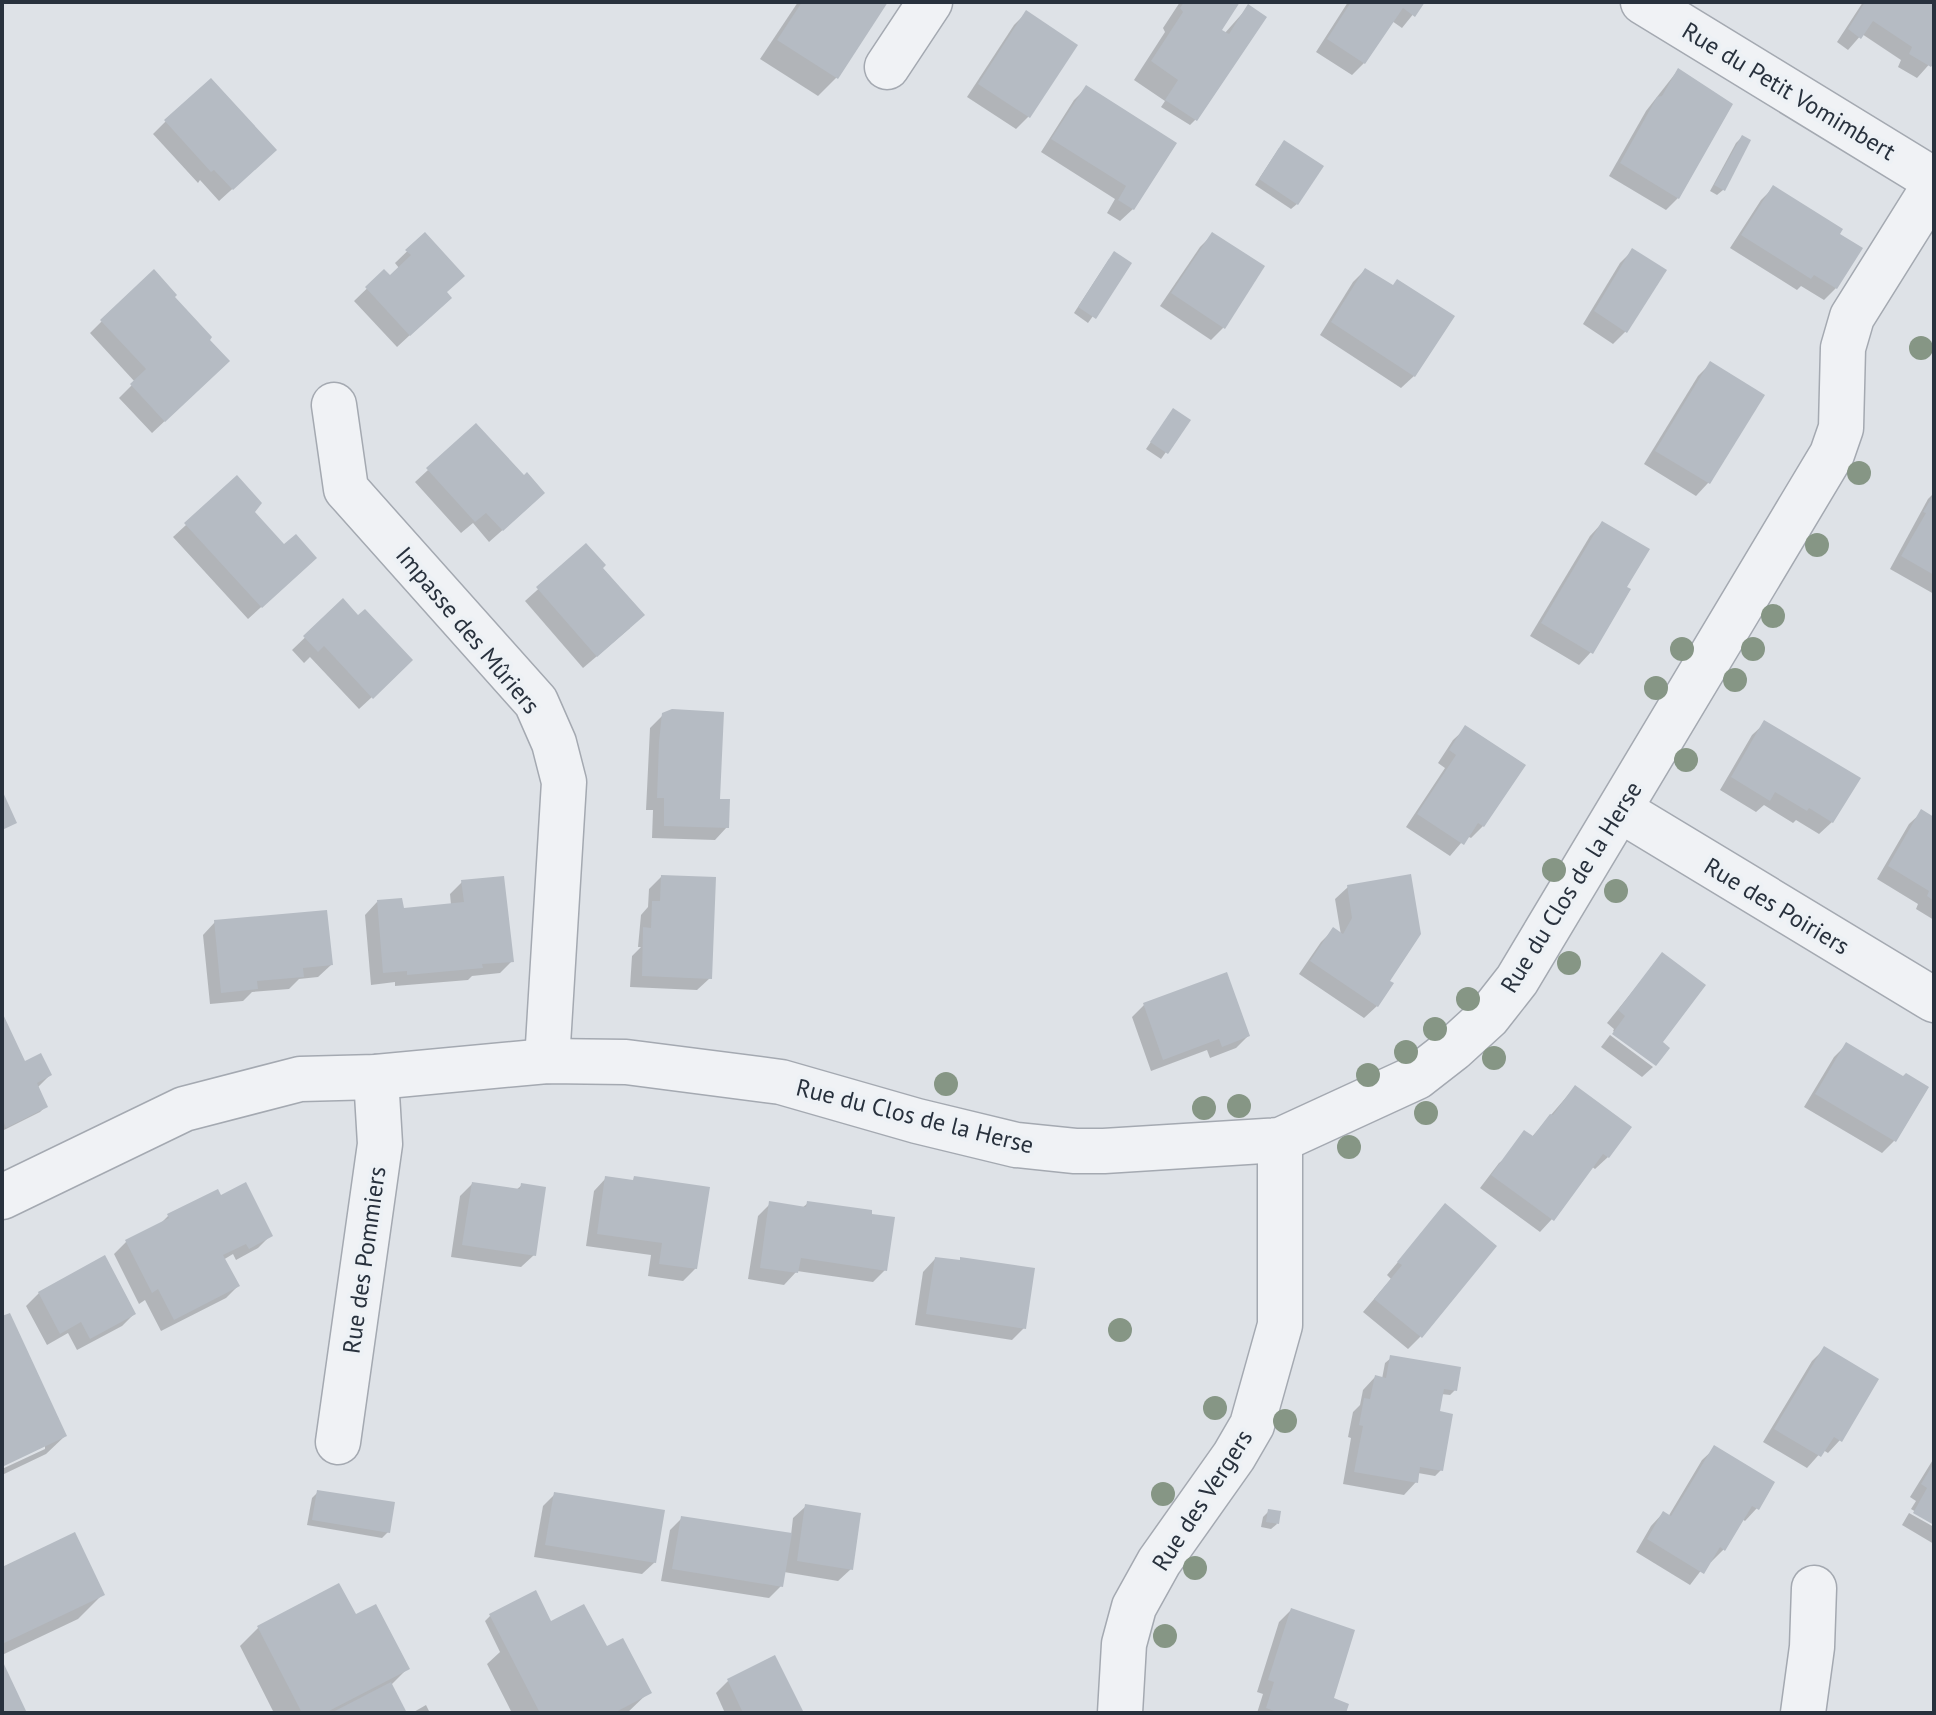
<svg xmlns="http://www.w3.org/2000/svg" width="1936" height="1715" font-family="'PT Sans',sans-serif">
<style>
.shadow{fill:#0003}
.building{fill:#b5bbc3}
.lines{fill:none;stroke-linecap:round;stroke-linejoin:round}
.minor-casing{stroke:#a4a9b1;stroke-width:47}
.minor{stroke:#f0f2f5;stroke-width:44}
.tree{fill:#869685}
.labels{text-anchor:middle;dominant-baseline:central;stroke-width:8;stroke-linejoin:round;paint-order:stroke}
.street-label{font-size:24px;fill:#28313d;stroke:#edf1f5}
</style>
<rect width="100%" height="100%" fill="#dee2e7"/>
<g class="shadow">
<path d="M798,2H886L836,78L818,96L760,59Z"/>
<path d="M1180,2H1238L1219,30L1224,34L1248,7L1196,119L1190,125L1161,107L1165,101L1134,80L1165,32L1163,28Z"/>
<path d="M1348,2H1423L1402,28L1392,21L1364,63L1352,75L1316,52Z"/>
<path d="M1863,2H1934V59L1917,78L1898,67L1901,60L1862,34L1848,50L1837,42Z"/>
<path d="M1026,13L1028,117L1016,129L967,97L1014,25Z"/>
<path d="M1678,70V198L1666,210L1609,176L1646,111Z"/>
<path d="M1086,88L1174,144L1133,209L1120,221L1107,213L1115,199L1041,152L1074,100Z"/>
<path d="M166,121L262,162L219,201L200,180L198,183L153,134Z"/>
<path d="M1742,137L1723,190L1717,195L1710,191L1736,143Z"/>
<path d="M1279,148L1297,204L1291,209L1255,185Z"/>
<path d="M1773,188L1837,234L1836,288L1824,300L1801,286L1797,290L1730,248L1761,200Z"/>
<path d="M1213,234L1223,328L1211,340L1160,306L1200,247Z"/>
<path d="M424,235L444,293L437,310L397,347L354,301L384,272L390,278L399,268L395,263Z"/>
<path d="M1632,251L1626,331L1613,344L1583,324L1620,263Z"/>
<path d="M1109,259L1130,264L1088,323L1074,313Z"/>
<path d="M1365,270L1391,287L1414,376L1401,388L1320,335L1353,282Z"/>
<path d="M102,321L215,374L152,433L119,398L135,382L90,333Z"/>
<path d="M1710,364L1762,396L1708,483L1696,496L1644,464L1698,376Z"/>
<path d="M1173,410L1188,421L1161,459L1146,449Z"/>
<path d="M428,470L531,505L489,542L473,523L461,533L415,482Z"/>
<path d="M237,478L252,512L302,570L248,619L173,537Z"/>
<path d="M1934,493V594L1890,569L1928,499Z"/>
<path d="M1602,523L1591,652L1579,665L1530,636L1590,536Z"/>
<path d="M586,546L600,568L630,628L583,668L525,601Z"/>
<path d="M343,601L398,673L359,709L310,657L304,663L292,650Z"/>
<path d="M663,715L718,801L727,827L715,840L652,838L653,810H646L650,728Z"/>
<path d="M1765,723L1832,822L1819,834L1796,820L1793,823L1764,805L1756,812L1720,790L1752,735Z"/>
<path d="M1466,728L1483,826L1471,838L1467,836L1450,856L1406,827L1445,768L1438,763L1453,740Z"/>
<path d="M1922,812L1934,819V920L1916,909L1918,904L1877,879L1909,824Z"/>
<path d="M661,877L710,978L697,990L630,987L632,956L641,947H638L641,915L648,907L649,889Z"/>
<path d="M462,882L512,961L500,973L472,976L468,980L395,986V982L371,985L365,915L377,902L402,910L451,905L450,894Z"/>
<path d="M1348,887L1377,1006L1364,1018L1299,974L1321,942L1333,930L1341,935L1335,899Z"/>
<path d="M215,922L331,965L318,977L299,979L289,989L252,992L243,1001L210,1004L203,935Z"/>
<path d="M1662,955L1660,1043L1656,1064L1613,1031L1614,1029L1607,1023Z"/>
<path d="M1144,1005L1248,1036L1236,1048L1210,1058L1207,1050L1151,1071L1132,1017Z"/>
<path d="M2,1016L24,1064L50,1075L37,1088L46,1106L40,1112L2,1131Z"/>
<path d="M1610,1035L1653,1067L1642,1077L1601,1047Z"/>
<path d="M1846,1045L1903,1078L1926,1088L1894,1141L1882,1153L1804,1107L1834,1057Z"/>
<path d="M1575,1087L1608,1157L1595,1169L1591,1166L1552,1219L1540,1232L1480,1188L1499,1163L1531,1138Z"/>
<path d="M606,1178L696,1268L683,1281L648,1276L651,1255L586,1246L594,1191Z"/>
<path d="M472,1184L516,1190L522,1185L534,1255L521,1267L451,1257L460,1196Z"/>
<path d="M808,1203L885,1270L873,1282L797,1271L784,1285L748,1279L758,1216L770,1204L802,1208Z"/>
<path d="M1445,1206L1420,1337L1408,1349L1363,1312L1391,1279L1387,1275Z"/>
<path d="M168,1216L271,1235L258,1248L236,1260L233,1254L223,1260L238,1286L226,1298L161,1331L145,1300L139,1304L114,1254L126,1242L158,1226Z"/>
<path d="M104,1258L134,1314L122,1326L77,1350L68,1333L47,1345L26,1306L39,1293Z"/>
<path d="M935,1259L1024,1328L1012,1340L915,1325L923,1272Z"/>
<path d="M2,1318L65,1436L46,1454L2,1475V1469L45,1449V1444L2,1465Z"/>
<path d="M1825,1348L1840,1440L1828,1453L1823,1450L1807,1468L1763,1442L1812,1361Z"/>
<path d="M1391,1358L1455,1390L1450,1395L1441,1394L1438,1410L1441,1470L1435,1476L1418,1473L1416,1482L1404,1495L1343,1484L1351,1438L1348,1437L1353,1412L1360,1405L1363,1390L1375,1377L1382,1379L1385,1363Z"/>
<path d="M1715,1448L1757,1508L1745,1521L1742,1519L1724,1549L1711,1562L1709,1560L1690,1585L1636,1552L1651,1526L1663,1513L1668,1517L1702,1460Z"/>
<path d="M1934,1458V1523L1911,1509L1916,1501L1910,1497Z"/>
<path d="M318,1492L388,1532L382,1538L307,1525L312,1498Z"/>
<path d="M555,1494L655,1562L642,1574L534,1557L543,1506Z"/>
<path d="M806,1506L851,1569L838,1581L784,1572L781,1586L769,1598L661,1581L670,1530L682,1518L791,1535L793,1518Z"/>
<path d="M1269,1511L1277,1524L1271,1529L1261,1527L1263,1517Z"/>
<path d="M1909,1513L1934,1527V1544L1902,1525Z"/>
<path d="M2,1569L102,1595L78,1619L2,1655Z"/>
<path d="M1291,1610L1331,1700L1344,1713H1257L1263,1694L1257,1692L1279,1622Z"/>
<path d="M490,1616L550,1623L606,1649L649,1692L627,1713H512L487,1664L500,1652L485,1621Z"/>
<path d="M355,1617L407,1669L391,1685L405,1713H274L240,1646L258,1628Z"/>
<path d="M774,1658L802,1713H725L716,1693L728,1681Z"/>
<path d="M426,1705L430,1713H412Z"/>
</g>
<g class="building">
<path d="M802,2H888L838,79L777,40Z"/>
<path d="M1184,2H1240L1222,30L1229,34L1248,4L1267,17L1197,121L1165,100L1178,80L1151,61L1183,12L1180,8Z"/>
<path d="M1351,2H1425L1415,17L1403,8L1365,64L1327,39Z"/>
<path d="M1865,2H1934V63L1931,67L1909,54L1912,47L1873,21L1861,39L1848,29Z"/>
<path d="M1026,10L1078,45L1030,118L978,84Z"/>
<path d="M1678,68L1733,104L1679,199L1620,163L1657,97L1662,96Z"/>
<path d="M211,78L277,150L233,190L214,170L211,172L164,120Z"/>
<path d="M1086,85L1177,143L1134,210L1118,200L1126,186L1051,139Z"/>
<path d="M1742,135L1751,140L1725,191L1714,185Z"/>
<path d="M1284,140L1324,166L1298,205L1259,179Z"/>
<path d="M1773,185L1843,229L1840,234L1863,248L1837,289L1814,275L1811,279L1741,235Z"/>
<path d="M425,232L465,276L447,292L452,298L410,336L365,287L384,269L390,275L411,255L405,250Z"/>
<path d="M1212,232L1265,266L1225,329L1171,293Z"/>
<path d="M1632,248L1667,270L1627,333L1594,311Z"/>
<path d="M1114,251L1132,263L1096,319L1078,307Z"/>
<path d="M1365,268L1393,285L1397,279L1455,316L1415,377L1331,322Z"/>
<path d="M154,269L177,295L175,297L212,337L210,340L230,361L165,422L130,384L146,369L100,320Z"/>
<path d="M1710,361L1765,395L1710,484L1655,451Z"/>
<path d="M1173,408L1191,420L1168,454L1150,442Z"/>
<path d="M476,423L524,475L527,472L545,493L503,531L486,513L475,522L426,468Z"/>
<path d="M237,475L262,503L255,512L284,544L296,534L317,558L262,608L184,523Z"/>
<path d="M1934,494V575L1901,556L1926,513L1923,512Z"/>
<path d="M1602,521L1650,549L1627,587L1631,589L1593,654L1541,623Z"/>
<path d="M586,543L606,565L603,568L645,615L597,657L536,587Z"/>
<path d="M343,598L358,615L365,609L413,660L373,699L324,646L318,652L303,636Z"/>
<path d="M672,709L724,712L720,799H730L729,828L664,826V798H657L659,742L662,713Z"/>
<path d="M1764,720L1861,778L1833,823L1809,808L1807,811L1775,792L1770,801L1731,777Z"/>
<path d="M1465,725L1526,765L1484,827L1478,823L1464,845L1417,814L1456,755L1449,750Z"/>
<path d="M2,790L17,823L2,830Z"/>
<path d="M1921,809L1934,817V901L1927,896L1929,891L1888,866Z"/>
<path d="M1411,874L1421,934L1390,981L1394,983L1378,1007L1310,961L1333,927L1343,934L1352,918L1347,885Z"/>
<path d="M661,875L716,877L712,979L642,976L643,927L651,928L652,901H660Z"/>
<path d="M504,876L514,962L482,964L483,968L407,975V971L383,973L377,900L402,898L404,908L464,902L461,880Z"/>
<path d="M327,910L333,965L303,968L304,977L257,981L258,989L221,993L214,920Z"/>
<path d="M1662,952L1706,985L1663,1042L1670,1048L1656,1066L1612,1034L1625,1016L1618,1010Z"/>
<path d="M1227,972L1250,1036L1222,1047L1219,1039L1163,1060L1143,1003Z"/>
<path d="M2,1012L25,1061L41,1053L52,1075L37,1083L48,1107L6,1128L2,1118Z"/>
<path d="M1846,1042L1903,1076L1906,1073L1929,1087L1896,1142L1815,1094Z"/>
<path d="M1575,1085L1632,1127L1609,1158L1603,1154L1554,1221L1491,1175L1524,1130L1533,1136L1550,1114L1553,1115Z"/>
<path d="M605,1176L633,1180L634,1176L710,1187L697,1269L659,1264L662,1243L597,1234Z"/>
<path d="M246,1182L273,1236L249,1249L246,1244L223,1255L240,1286L174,1320L158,1289L152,1293L125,1240L169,1218L167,1214L218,1189L221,1195Z"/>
<path d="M472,1182L520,1189L521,1183L546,1187L536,1256L462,1245Z"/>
<path d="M769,1201L806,1207L807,1201L872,1210V1214L895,1217L887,1271L801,1258L798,1273L760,1268Z"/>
<path d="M1445,1203L1497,1246L1422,1338L1374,1299L1402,1265L1397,1262Z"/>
<path d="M105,1255L136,1314L90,1339L81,1322L60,1334L38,1292Z"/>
<path d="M935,1257L960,1260V1257L1035,1268L1026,1329L926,1314Z"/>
<path d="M10,1313L67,1436L2,1467V1316Z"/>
<path d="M1824,1346L1879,1379L1842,1442L1834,1437L1821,1457L1774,1429Z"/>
<path d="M1390,1355L1461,1367L1457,1391L1444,1389L1440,1411L1453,1414L1443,1471L1420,1467L1418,1483L1354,1472L1363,1426L1359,1425L1364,1398L1370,1399L1375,1375L1386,1378Z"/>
<path d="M1714,1445L1775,1482L1759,1510L1752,1506L1725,1551L1720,1547L1704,1574L1647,1539L1663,1511L1671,1516Z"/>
<path d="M1934,1463V1525L1913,1513L1927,1488L1921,1484Z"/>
<path d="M317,1490L395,1502L390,1533L312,1520Z"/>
<path d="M554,1492L665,1510L656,1563L545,1545Z"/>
<path d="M805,1504L861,1513L853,1570L797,1561Z"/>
<path d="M1268,1509L1281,1511L1279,1524L1266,1522Z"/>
<path d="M681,1516L792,1533L783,1587L672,1569Z"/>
<path d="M75,1532L105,1595L2,1644V1567Z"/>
<path d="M339,1583L356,1614L376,1604L410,1669L325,1713H302L257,1626Z"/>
<path d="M536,1590L551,1621L584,1604L607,1646L623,1638L652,1693L614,1713H540L489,1614Z"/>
<path d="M1291,1608L1355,1630L1334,1698L1349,1704L1346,1713H1280L1266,1708L1274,1682L1268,1680Z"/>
<path d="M775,1655L804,1713H743L727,1679Z"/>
<path d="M2,1660L27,1713H2Z"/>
<path d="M391,1682L407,1713H331Z"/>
</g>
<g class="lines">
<defs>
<g id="minor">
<path d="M1643,2L1934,180"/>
<path d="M887,67L930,2"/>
<path d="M334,405L346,489L536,702L554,743L564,782L547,1061"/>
<path d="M1620,810L1934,1000"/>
<path d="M2,1197L184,1109L300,1079L376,1077L547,1061L626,1062L781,1082L917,1121L1016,1145L1075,1151H1104L1280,1140L1417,1077L1453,1049L1488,1017L1517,980L1832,454L1841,428L1843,348L1852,317L1934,186"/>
<path d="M338,1442L380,1144L376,1077"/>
<path d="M1120,1713L1124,1644L1134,1607L1159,1562L1234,1456L1252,1425L1280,1325V1140"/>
<path d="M1803,1713L1812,1647L1814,1588"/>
</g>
</defs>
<use href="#minor" class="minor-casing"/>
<use href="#minor" class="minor"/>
</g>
<g class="tree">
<circle cx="1921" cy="348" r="12"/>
<circle cx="1859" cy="473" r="12"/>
<circle cx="1817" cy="545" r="12"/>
<circle cx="1773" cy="616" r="12"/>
<circle cx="1682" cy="649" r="12"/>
<circle cx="1753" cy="649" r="12"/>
<circle cx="1735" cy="680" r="12"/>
<circle cx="1656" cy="688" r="12"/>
<circle cx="1686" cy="760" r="12"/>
<circle cx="1554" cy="870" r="12"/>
<circle cx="1616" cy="891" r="12"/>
<circle cx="1569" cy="963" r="12"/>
<circle cx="1468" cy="999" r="12"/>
<circle cx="1435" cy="1029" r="12"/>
<circle cx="1406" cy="1052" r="12"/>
<circle cx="1494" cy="1058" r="12"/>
<circle cx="1368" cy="1075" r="12"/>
<circle cx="946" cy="1084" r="12"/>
<circle cx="1239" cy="1106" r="12"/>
<circle cx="1204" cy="1108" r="12"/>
<circle cx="1426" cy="1113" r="12"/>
<circle cx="1349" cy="1147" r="12"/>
<circle cx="1120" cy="1330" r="12"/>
<circle cx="1215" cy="1408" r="12"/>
<circle cx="1285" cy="1421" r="12"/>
<circle cx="1163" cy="1494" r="12"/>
<circle cx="1195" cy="1568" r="12"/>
<circle cx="1165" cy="1636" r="12"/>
</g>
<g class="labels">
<g class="street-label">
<text transform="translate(1789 91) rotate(31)">Rue du Petit Vomimbert</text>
<text transform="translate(468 630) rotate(50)">Impasse des Mûriers</text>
<text transform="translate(1571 887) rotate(-58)">Rue du Clos de la Herse</text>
<text transform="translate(1777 906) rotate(31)">Rue des Poiriers</text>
<text transform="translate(915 1116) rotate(14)">Rue du Clos de la Herse</text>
<text transform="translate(364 1260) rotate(-82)">Rue des Pommiers</text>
<text transform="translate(1202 1500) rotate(-57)">Rue des Vergers</text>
</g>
</g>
<rect width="1936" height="1715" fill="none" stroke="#28313d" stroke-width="8"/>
</svg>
